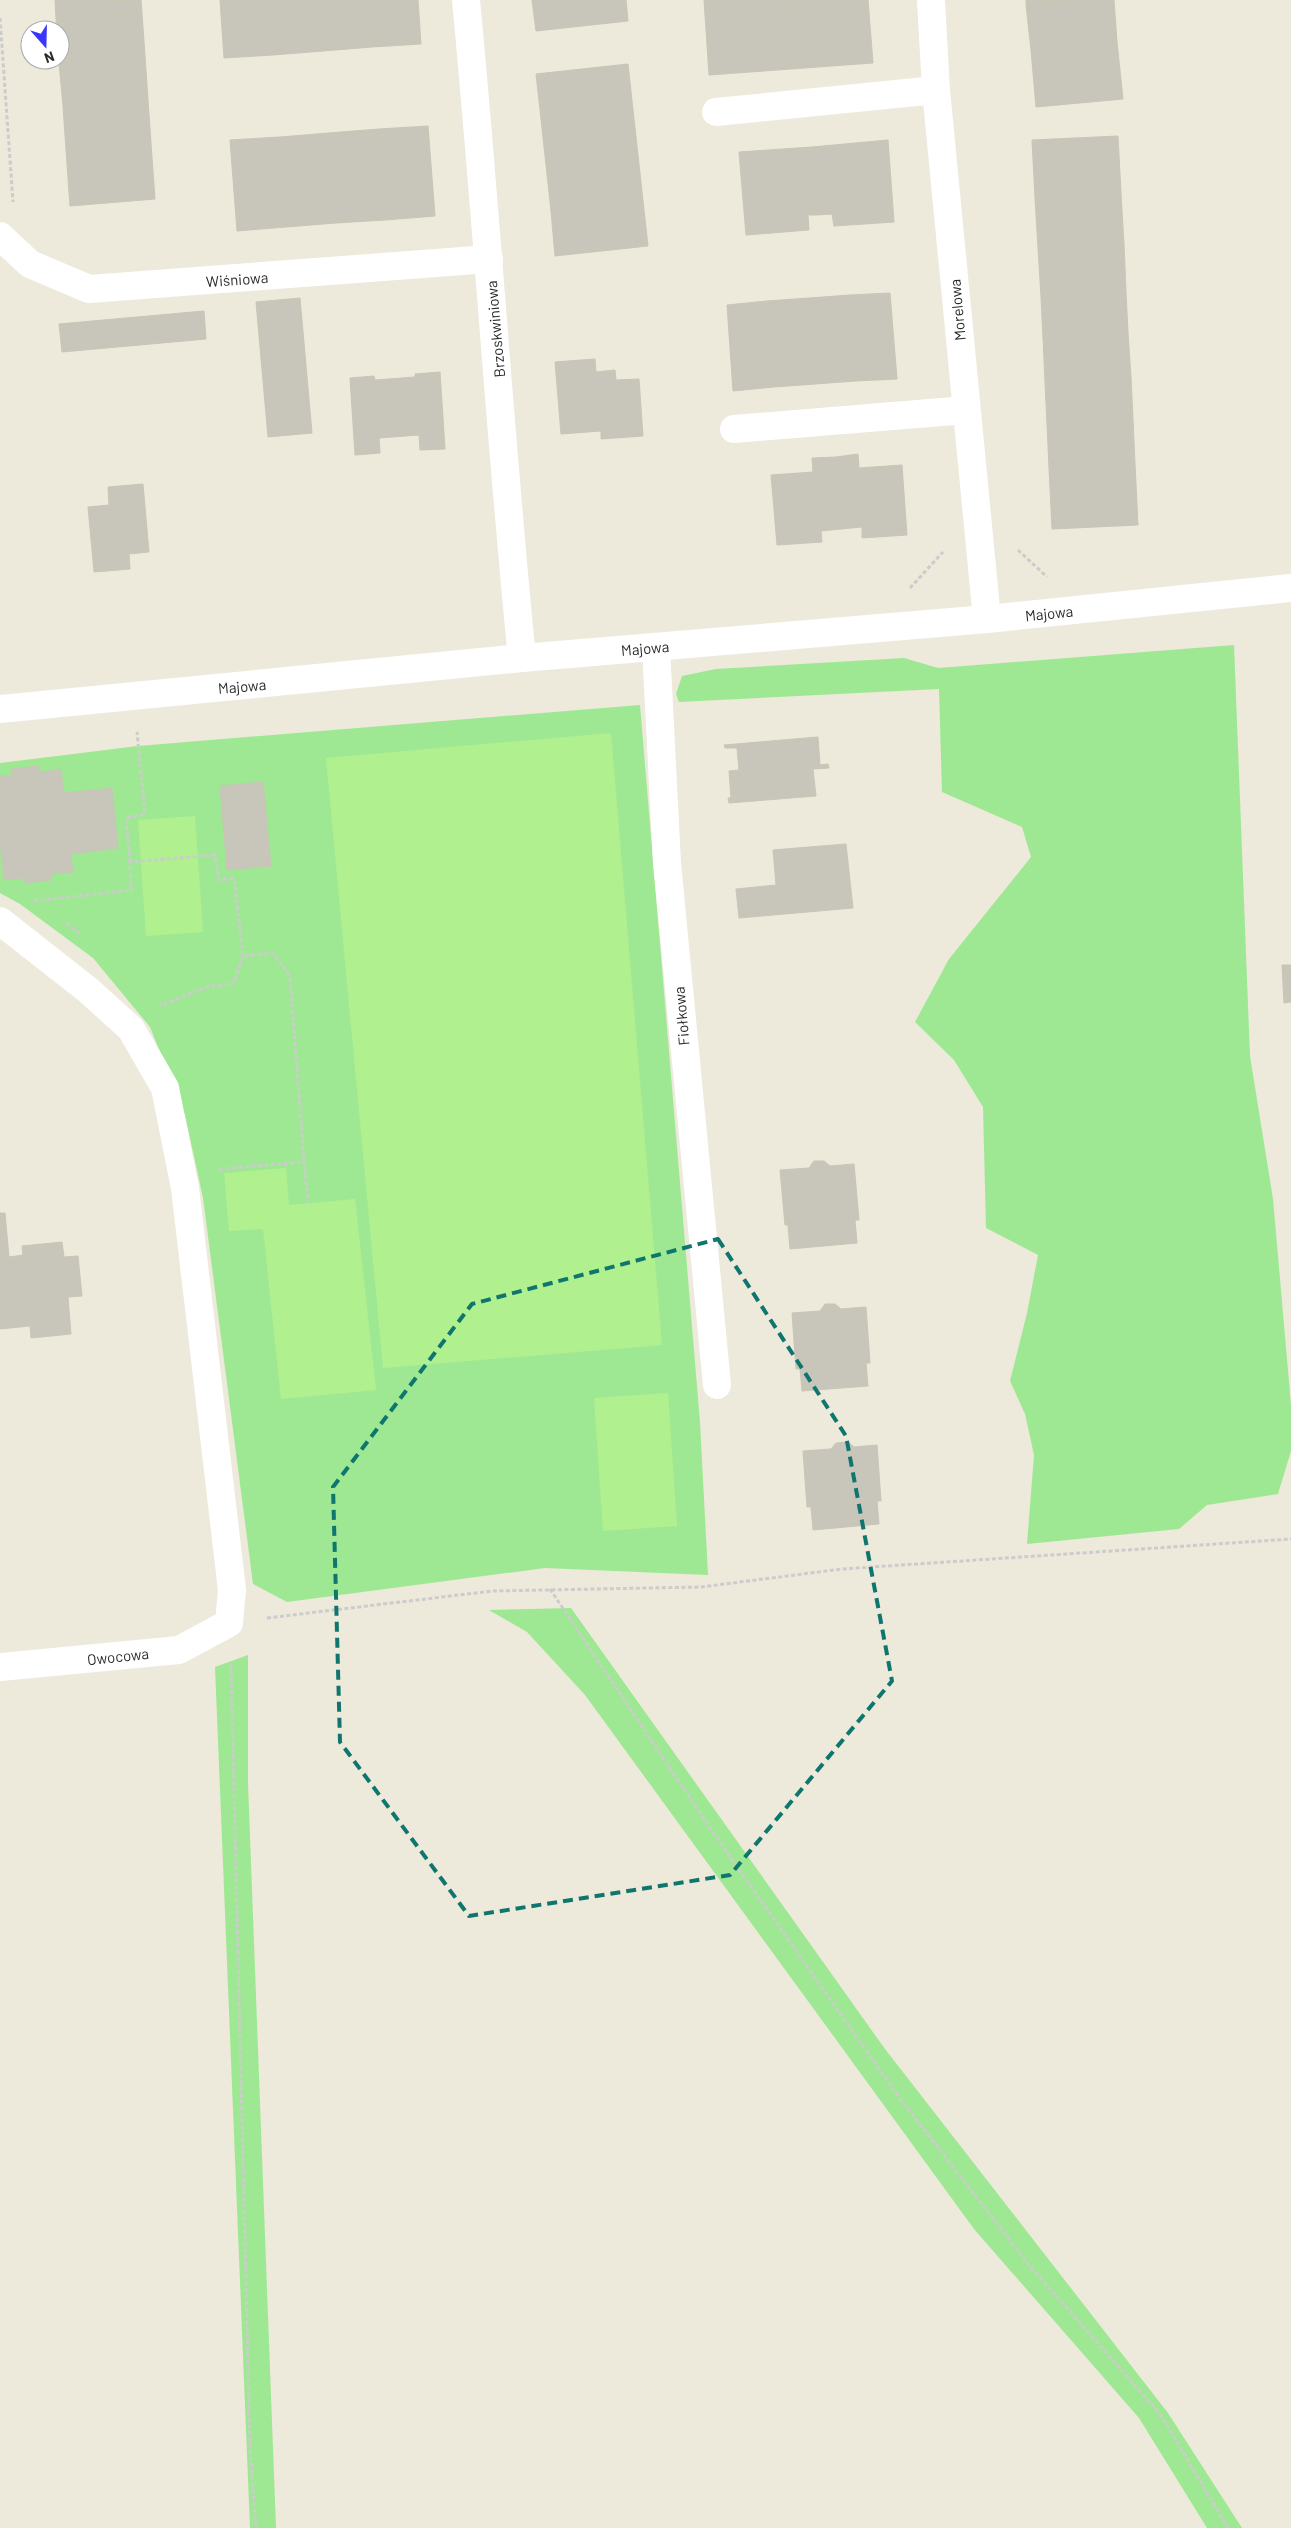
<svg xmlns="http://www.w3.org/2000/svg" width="1291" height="2528" font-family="Barlow,sans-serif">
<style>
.green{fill:#9ee893}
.pitch{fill:#b1f08e}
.building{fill:#c8c6ba;stroke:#c8c6b4}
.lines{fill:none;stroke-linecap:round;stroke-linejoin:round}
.path{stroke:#ccc;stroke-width:3;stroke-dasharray:4 2.5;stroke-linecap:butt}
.minor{stroke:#fff;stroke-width:28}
.marked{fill:none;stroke:#0f766e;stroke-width:4;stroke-dasharray:10 6;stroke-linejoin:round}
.labels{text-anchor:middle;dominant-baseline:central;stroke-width:5;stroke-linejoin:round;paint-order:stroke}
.street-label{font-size:15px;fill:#2a2a2a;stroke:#fff}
</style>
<rect width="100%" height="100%" fill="#ede9db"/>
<g class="green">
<path d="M1234,645L1250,1056L1273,1199L1291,1405V1451L1278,1494L1207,1505L1179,1529L1027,1544L1034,1455L1025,1414L1010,1381L1027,1313L1038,1255L986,1228L983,1107L954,1060L915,1022L949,959L1031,857L1022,827L942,792L939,689L679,702L676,694L682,676L716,669L904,658L938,668Z"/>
<path d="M640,705L700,1422L708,1575L545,1568L287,1602L253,1584L203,1198L185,1115L150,1027L93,958L20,904L0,893V763L138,746Z"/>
<path d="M571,1608L885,2049L1168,2413L1242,2528H1207L1139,2418L974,2229L585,1695L527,1632L489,1610Z"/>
<path d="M248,1655V1783L276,2528H250L215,1667Z"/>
</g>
<g class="pitch">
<path d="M611,733L662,1345L383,1368L326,758Z"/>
<path d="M195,816L203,932L146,936L138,820Z"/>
<path d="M286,1168L289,1205L355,1199L376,1390L281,1399L263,1229L229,1231L224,1173Z"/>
<path d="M668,1393L677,1526L603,1531L594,1398Z"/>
</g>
<g class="building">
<path d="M55,0H141L142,13L56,19Z"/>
<path d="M220,0H269L273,55L224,58Z"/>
<path d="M269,0H319L323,51L273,55Z"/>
<path d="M319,0H369L372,47L323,51Z"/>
<path d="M369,0H418L421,44L372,47Z"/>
<path d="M532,0H626L628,21L536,31Z"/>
<path d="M704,0H745L750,72L709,75Z"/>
<path d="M745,0H786L791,69L750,72Z"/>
<path d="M786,0H827L831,66L791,69Z"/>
<path d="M827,0H868L873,63L831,66Z"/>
<path d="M1026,0H1082L1026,5Z"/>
<path d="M1082,0H1114L1117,42L1031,50L1026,5Z"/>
<path d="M142,13L145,56L59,63L60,30H57L56,19Z"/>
<path d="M1117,42L1123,99L1036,107L1031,50Z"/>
<path d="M145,56L148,100L63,106L59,63Z"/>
<path d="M628,64L633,110L541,119L536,74Z"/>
<path d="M148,100L151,143L66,150L63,106Z"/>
<path d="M633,110L638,155L546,165L541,119Z"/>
<path d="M428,126L435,216L385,220L379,129Z"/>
<path d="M379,129L385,220L336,223L329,133Z"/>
<path d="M329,133L336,223L286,227L280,137Z"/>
<path d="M1118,136L1121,193L1035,198L1032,140Z"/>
<path d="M280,137L286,227L237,231L230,140Z"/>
<path d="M888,140L894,222L834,226L832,214L817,215L812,147Z"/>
<path d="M151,143L155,199L70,206L66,150Z"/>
<path d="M812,147L817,215H808L809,230L746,235L739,152Z"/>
<path d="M638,155L643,201L551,211L546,165Z"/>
<path d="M1121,193L1124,244L1038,248L1035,198Z"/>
<path d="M643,201L648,246L555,256L551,211Z"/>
<path d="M1124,244L1126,292L1041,297L1038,248Z"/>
<path d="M1126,292L1128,333L1043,338L1041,297Z"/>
<path d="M890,293L897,379L856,381L850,295Z"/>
<path d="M850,295L856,381L815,384L809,298Z"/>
<path d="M300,298L312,433L268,437L256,302Z"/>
<path d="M809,298L815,384L774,387L767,301Z"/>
<path d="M767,301L774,387L733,391L727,305Z"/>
<path d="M204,311L206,339L62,352L59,324Z"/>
<path d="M1128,333L1131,377L1045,382L1043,338Z"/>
<path d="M595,359L596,372L615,370L616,380L639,379L643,436L601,439V431L561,434L555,362Z"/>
<path d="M440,372L445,449L420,450L419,435L379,438L380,453L355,455L350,378L374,376L375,380L415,377V374Z"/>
<path d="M1131,377L1133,420L1047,424L1045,382Z"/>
<path d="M1133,420L1135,464L1049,468L1047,424Z"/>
<path d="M858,454L859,468L902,465L907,535L862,538V527L841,529L836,457Z"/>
<path d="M836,457L841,529L821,531L822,542L777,545L771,475L813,472L812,458Z"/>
<path d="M1135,464L1138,525L1052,529L1049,468Z"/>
<path d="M143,484L149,552L129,554L130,569L94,572L88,507L109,505L108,487Z"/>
<path d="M818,737L820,765L828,764L829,768L813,769L816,796L729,803L728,798H731L729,771L739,770L737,748H725L724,745Z"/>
<path d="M39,766L40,772L61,769L64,793L112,788L118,848L71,854L73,872L51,874L52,880L24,883L23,878L4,879L0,843V776L12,775L11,769Z"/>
<path d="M263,782L271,866L227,870L220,786Z"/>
<path d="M846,844L853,908L739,918L736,889L776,885L773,850Z"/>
<path d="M1282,965H1291V1002L1284,1003Z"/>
<path d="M814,1161H824L830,1166L854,1164L859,1220H855L857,1243L790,1249L788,1225H785L780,1170L809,1168Z"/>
<path d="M0,1213H5L9,1257L23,1255L22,1246L62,1242L64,1257L78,1256L82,1296L68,1297L71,1334L31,1338L30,1326L0,1329Z"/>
<path d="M825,1304H835L841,1309L866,1307L870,1363H866L868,1386L802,1391L800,1369H796L792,1313L820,1311Z"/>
<path d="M848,1442L854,1447L877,1445L881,1501H877L879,1524L813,1530L811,1507H807L803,1451L831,1449L836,1443Z"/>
</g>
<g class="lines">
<g class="path">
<path d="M0,18L13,202"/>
<path d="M1018,550L1047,577"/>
<path d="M910,588L943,552"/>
<path d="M130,862L126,818L145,814L137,732"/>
<path d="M34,901L131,890L130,862L215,855L219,880L234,878L243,956L233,984L209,986L159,1006"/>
<path d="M66,923L80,934"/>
<path d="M304,1162L308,1203"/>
<path d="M219,1169L304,1162L290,976L273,953L243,956"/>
<path d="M550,1589L714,1834L901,2100L1029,2265L1161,2415L1228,2528"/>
<path d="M267,1618L492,1591L701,1587L842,1569L1291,1539"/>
<path d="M231,1664L250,2447L256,2528"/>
</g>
<g class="minor">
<path d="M466,0C487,219 500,439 522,658"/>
<path d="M931,0L936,90L987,619"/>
<path d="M716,112L936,90"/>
<path d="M0,236L30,264L89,289L489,259"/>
<path d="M734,429L966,410"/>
<path d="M656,647L667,863L717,1385"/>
<path d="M0,709L522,658L987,619L1291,588"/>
<path d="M0,921L88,990L131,1029L165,1088L185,1188L232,1590L229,1623L179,1650L0,1667"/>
</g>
</g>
<path class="marked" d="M718,1239L846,1436L892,1681L730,1875L469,1916L340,1742L333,1487L472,1304Z"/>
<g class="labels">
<g class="street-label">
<text transform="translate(237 279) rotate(-4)">Wiśniowa</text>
<text transform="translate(957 310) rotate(-95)">Morelowa</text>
<text transform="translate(495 329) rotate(-95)">Brzoskwiniowa</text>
<text transform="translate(1049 613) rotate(-6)">Majowa</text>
<text transform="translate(645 648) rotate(-5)">Majowa</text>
<text transform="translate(242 686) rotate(-5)">Majowa</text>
<text transform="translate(681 1016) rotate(-95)">Fiołkowa</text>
<text transform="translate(118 1656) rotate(-6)">Owocowa</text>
</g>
</g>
<g transform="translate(45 45) rotate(160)"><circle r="24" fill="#ffffff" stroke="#aaaaaa"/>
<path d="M0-4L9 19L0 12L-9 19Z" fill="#3b36ff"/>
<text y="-8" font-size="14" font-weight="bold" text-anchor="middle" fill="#2a2a2a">N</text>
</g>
</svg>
